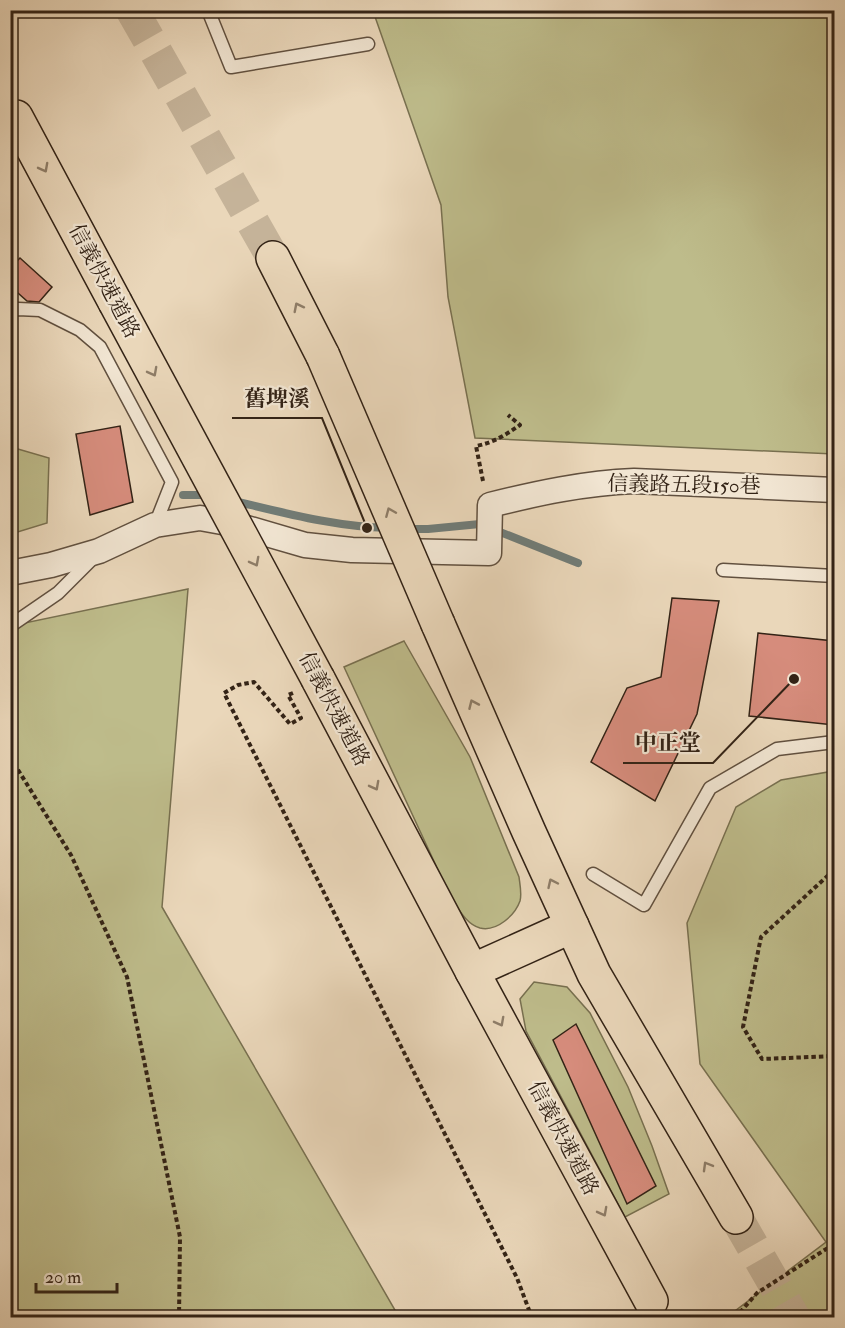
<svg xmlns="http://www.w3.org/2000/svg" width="845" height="1328" font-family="'IM FELL Double Pica','Noto Serif TC',serif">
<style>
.green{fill:#bebc8b;stroke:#787050;stroke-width:1.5}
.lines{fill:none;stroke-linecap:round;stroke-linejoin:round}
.stream{stroke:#717c77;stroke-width:8}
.building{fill:#d68c7c;stroke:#332316;stroke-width:1.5}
.trunk-tunnel{stroke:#c5b399;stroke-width:33;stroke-dasharray:33 16;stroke-linecap:butt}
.service-casing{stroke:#61503f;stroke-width:15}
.minor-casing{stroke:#61503f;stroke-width:27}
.trunk-casing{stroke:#332316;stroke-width:36}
.path{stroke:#332316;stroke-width:4;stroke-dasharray:4.5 3;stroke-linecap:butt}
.service{stroke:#f1e5d2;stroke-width:12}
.minor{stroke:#f1e5d2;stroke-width:24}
.trunk{stroke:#ead7ba;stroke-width:33}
.trunk-bridge-casing{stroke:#332316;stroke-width:36;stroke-linecap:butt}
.trunk-bridge{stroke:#ead7ba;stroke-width:33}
.oneway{stroke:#8e7d68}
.labels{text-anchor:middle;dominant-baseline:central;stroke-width:4.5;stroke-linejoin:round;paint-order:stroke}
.street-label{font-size:21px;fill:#332316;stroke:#f1e5d2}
.leader{fill:none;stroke:#332316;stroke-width:2}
.callout-dot{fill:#332316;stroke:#f1e5d2;stroke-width:2}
.callout-label{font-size:22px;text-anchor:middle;font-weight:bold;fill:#332316;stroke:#f1e5d2;stroke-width:4.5;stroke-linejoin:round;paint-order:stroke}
</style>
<rect width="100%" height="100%" fill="#ead7ba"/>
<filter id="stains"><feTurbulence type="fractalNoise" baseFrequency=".00333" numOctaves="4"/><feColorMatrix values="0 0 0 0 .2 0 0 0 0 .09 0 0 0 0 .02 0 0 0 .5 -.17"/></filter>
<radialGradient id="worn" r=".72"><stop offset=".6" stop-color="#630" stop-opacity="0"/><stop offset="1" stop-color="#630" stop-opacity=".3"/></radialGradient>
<g class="green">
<path d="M373,11H834V454L475,438L448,297L441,205Z"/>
<path d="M11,447L49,458L47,523L11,534Z"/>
<path d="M188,589L162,907L399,1317H11L10,626Z"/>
<path d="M404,641L470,757L519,877C520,885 522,894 520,901C515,915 497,932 480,928C466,924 459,909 451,898L344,667Z"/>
<path d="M834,771V1317H727L826,1242L700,1064L687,923L736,807L781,780Z"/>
<path d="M534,982L567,987L590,1013L628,1087L652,1146L669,1194L625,1217L526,1031L520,999Z"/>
</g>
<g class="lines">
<g class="stream">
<path d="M183,495H209"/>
<path d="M234,501C285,513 336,527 389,528"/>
<path d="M405,529H428L480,524L578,563"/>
</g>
</g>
<g class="building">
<path d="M20,258L52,287L39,302L27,301L10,286V268Z"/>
<path d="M120,426L133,502L90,515L76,434Z"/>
<path d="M672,598L719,601L697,714L655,801L591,762L627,688L661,677Z"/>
<path d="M758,633L834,641V725L749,716Z"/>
<path d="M576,1024L656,1186L627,1204L553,1040Z"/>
</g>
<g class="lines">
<g class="trunk-tunnel">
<path d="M132,10L273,258"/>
<path d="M736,1217L794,1318"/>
</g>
<defs>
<g id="service">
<path d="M208,10L231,67L368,44"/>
<path d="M10,311L18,309L40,310L80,330L100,347L172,482L155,525"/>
<path d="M723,570L834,576"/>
<path d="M10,626L58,593L94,557"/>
<path d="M593,874L644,905L710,788L777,749L834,742"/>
</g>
<path id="minor" d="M10,573L51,565L99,551L155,525L200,518L233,524L305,545L352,550L489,553L490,505C538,493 585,483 634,481L834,490"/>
<g id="trunk">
<path d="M16,117L115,302"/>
<path d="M273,258L323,356"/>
<path d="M438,624L529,832L594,974L736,1217"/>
<path d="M318,679L472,971L651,1301"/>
<path d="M472,971L572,926"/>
</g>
</defs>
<use href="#service" class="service-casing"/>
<use href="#minor" class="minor-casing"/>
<use href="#trunk" class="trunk-casing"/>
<g class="path">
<path d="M483,481L476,446C493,443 507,434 520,425L508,415"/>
<path d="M293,693L288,695L301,718L290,724L254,682L238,685L224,693L517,1278L532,1318"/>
<path d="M10,757L71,855L127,977L180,1237L179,1318"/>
<path d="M834,870L761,937L743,1027L762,1059L834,1056"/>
<path d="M735,1318L757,1293L834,1244"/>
</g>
<use href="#service" class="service"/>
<use href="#minor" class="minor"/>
<use href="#trunk" class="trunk"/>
<defs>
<g id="trunk-bridge">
<path d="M115,302L318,679"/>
<path d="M323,356L438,624"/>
</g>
</defs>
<use href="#trunk-bridge" class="trunk-bridge-casing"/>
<use href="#trunk-bridge" class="trunk-bridge"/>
</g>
<defs><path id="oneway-chevron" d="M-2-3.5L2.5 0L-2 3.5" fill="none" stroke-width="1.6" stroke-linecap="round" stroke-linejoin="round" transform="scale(1.5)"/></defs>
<g class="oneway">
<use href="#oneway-chevron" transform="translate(44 168) rotate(62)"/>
<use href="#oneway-chevron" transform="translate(298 307) rotate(-117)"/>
<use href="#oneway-chevron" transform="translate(153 372) rotate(62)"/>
<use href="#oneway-chevron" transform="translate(390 512) rotate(-113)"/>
<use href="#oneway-chevron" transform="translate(255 562) rotate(62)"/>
<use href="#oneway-chevron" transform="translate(473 704) rotate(-114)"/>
<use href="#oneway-chevron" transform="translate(375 786) rotate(62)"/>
<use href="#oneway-chevron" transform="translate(552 883) rotate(-115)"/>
<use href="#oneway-chevron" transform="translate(500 1022) rotate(62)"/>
<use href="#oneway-chevron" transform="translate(707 1166) rotate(-120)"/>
<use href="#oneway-chevron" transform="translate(603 1212) rotate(62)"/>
</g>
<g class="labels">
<g class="street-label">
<text transform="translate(104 281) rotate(62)">信義快速道路</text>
<text transform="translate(684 485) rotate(1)">信義路五段150巷</text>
<text transform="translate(334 709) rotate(62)">信義快速道路</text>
<text transform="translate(563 1138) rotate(62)">信義快速道路</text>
</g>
</g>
<path class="leader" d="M367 528L322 418H232M794 679L713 763H623"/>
<g class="callout-dot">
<circle cx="367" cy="528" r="6"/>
<circle cx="794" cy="679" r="6"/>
</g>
<g class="callout-label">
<text x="277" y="406">舊埤溪</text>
<text x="668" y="750">中正堂</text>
</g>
<rect width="845" height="1328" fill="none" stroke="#ead7ba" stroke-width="36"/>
<rect x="12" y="12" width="821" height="1304" fill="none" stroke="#332316" stroke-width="3"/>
<rect x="18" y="18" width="809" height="1292" fill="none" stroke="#332316" stroke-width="1.5"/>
<path d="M36 1283v9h81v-9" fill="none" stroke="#332316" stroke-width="3"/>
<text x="45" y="1283" font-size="18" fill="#332316" stroke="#f1e5d2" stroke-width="4.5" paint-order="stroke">20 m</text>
<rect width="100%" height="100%" filter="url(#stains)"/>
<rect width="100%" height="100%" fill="url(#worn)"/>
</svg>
